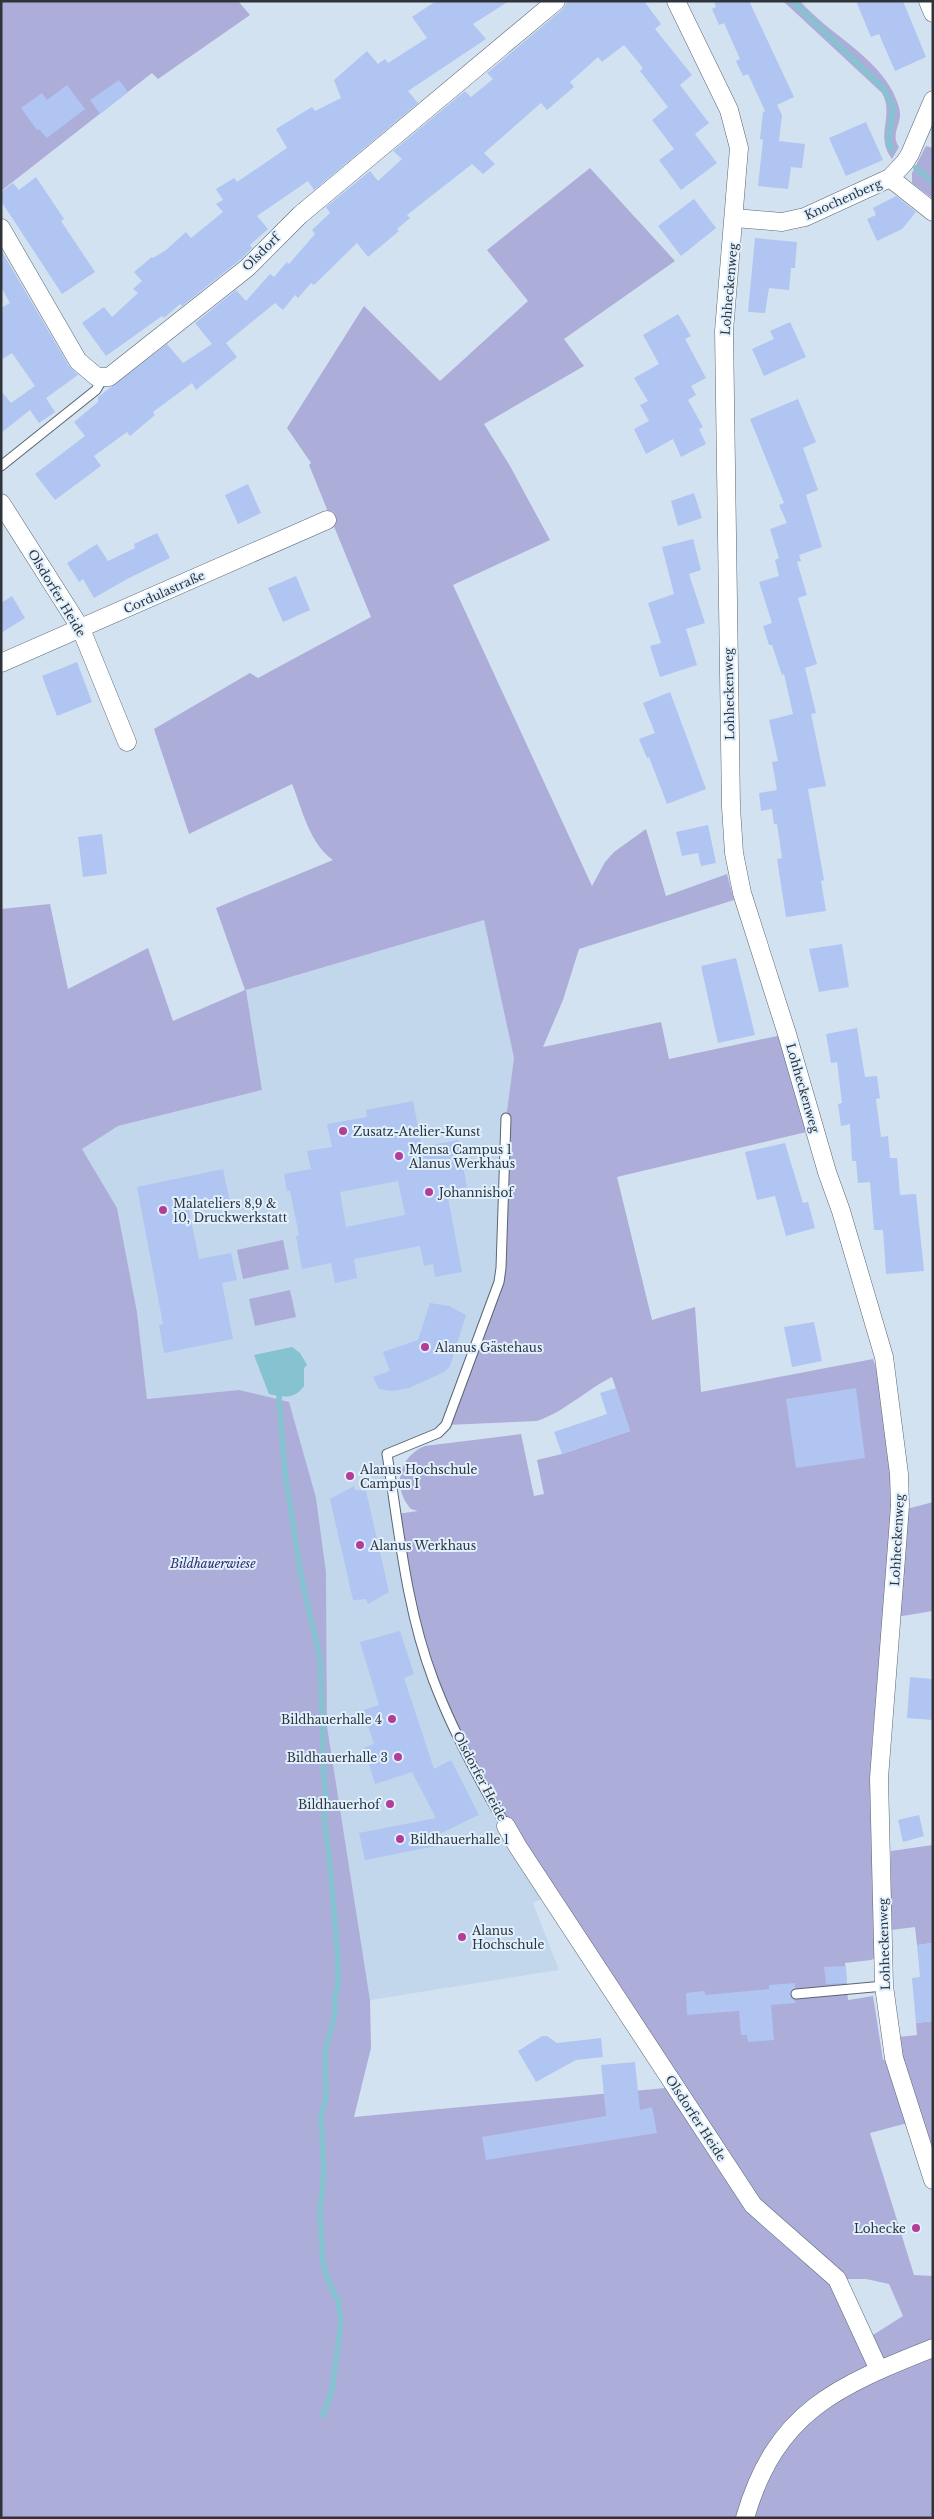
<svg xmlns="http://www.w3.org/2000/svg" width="934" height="2519" font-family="'Libre Baskerville',serif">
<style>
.built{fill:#c2d7eb}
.green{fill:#adadd9;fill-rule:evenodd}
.water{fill:#84c3cf}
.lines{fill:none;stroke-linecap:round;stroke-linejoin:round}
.stream{stroke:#84c3cf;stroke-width:5.5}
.building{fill:#b0c5f1;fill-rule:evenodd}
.service-casing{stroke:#596673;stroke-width:11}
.minor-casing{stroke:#596673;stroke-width:19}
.service{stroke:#fff;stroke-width:9}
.minor{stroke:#fff;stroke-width:18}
.poi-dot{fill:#b23e97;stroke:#e0f0ff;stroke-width:2}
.labels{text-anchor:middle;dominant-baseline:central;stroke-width:4;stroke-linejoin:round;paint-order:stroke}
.street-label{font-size:12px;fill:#2e3439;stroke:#e0f0ff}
.poi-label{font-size:12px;fill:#2e3439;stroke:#e0f0ff;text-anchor:start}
.park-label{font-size:12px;font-style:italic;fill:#312c65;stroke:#e0f0ff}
</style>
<rect width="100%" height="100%" fill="#d3e2f1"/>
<path class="built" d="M484,920L514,1058L506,1118L501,1268L446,1425L387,1455L397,1514L550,1895L533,1903L559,1970L370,2000L327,1726L326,1572L316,1498L239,1390L147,1399L137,1312L117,1208L81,1148L118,1126L262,1090L246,990Z"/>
<g class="green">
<path d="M1,1H238L250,15L158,79L152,73L1,191Z"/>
<path d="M783,1H800C828,33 873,54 893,92C896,99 900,107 900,114C900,127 891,134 899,147L892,159C874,135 895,116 882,93Z"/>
<path d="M926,146L933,148V199L912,183V173Z"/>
<path d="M590,168L675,261L564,339L584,366L484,424L510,466L550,540L453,585L592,886L605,862L614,852L646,829L666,896L727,874L734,900L579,949L563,1000L543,1047L661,1022L669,1059L787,1034L815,1130L617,1177L652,1320L695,1307L701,1392L873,1359L881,1384L907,1509L933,1502V1611L884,1619L872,1742L879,1956L871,1960L845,1963L848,2000L873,1996L883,2060L894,2058L898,2037L917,2035L916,2023L933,2021V2180L915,2121L870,2133L914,2275L933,2276V2518H1V909L50,904L68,989L148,948L173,1021L245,990L216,908L333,860C309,843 303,811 292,784L189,834L154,729L250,673L258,678L371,617L309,465L311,463L287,428L364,306L440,381L528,301L487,250ZM484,920L514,1058L506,1118L495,1296L446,1425L537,1421C564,1412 586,1390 612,1377L630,1431L562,1454L537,1460L544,1494L534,1496L521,1434L425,1446C398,1457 392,1488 411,1509L418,1511L397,1514L415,1617L460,1743L518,1847L676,2087L354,2117L371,2048L370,2000L327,1726L326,1572L316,1498L289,1402L239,1390L147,1399L137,1312L117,1208L82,1149L118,1126L262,1090L246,990ZM837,2279H866L889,2284L903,2316L865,2340Z"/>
<path d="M283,1240L289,1269L243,1279L237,1250Z"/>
<path d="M290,1290L296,1317L255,1326L249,1299Z"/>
<path d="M933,1845V1943L917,1945L915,1927L891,1930V1851Z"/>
</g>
<path class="water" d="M292,1347L300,1353L307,1365L304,1368V1386C294,1400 284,1397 269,1394L254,1355Z"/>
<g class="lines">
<g class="stream">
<path d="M792,1L884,89L893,107L888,144L892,149"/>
<path d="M916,168L933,182"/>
<path d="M279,1396L285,1474L302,1581L320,1657L324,1778L327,1805L324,1816L331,1875L338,1961V1986L334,2000L335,2014L325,2052L326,2097L321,2117L324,2171L320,2211L323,2265L333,2292L338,2300L341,2322L332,2390L323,2415"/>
</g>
</g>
<g class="building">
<path d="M436,1H509L473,24L486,39L408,91L418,103L314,190L308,181L257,216L268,229L250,245L252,248L241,259L182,306L180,304L164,318L162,316L106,356L82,323L104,307L112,317L138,293L133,289L142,281L134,272L152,257L153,258L166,250L186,232L191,238L223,212L216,204L223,200L216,189L234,178L237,182L287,148L276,129L312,107L315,111L341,98L334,80L367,51L378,64L385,59L388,63L427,38L412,17Z"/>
<path d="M568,1H644L661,24L655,29L692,75L680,85L709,123L695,134L717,163L681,190L659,160L674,149L652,120L668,107L640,71L643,68L624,45L602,62L598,57L570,82L574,87L547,110L541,103L484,153L495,164L483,174L472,164L407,215L410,218L397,229L399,231L368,257L357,243L314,285L311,283L298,298L295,295L283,310L275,303L226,343L237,357L196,390L192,383L153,412L155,415L130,436L127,432L94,456L101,466L55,500L35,474L85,436L74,422L98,402V397L167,344L183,363L212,344L195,323L236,290L246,301L270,274L274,277L287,262L289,264L315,234L312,230L330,213L326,207L370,171L378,181L402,159L393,151L465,91L471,97L493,79L487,73L563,9Z"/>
<path d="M714,1H749L794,97L777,105L782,115L779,141L805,144L802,168L791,167L788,189L758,186L763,140L760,139L763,112L765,111L748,74L743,76L736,61L740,59L724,23L719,25L712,9L716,7Z"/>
<path d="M856,1H903L926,57L895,71L879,34L871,37Z"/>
<path d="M119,80L128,92L100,114L90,100Z"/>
<path d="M67,85L85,109L47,138L39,129L37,130L21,108L42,93L47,100Z"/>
<path d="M866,122L883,160L846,176L829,138Z"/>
<path d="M36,177L64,219L61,221L95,272L62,294L1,201V192L13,183L19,190Z"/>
<path d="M896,196L916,212L902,229L877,241L867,219L876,215L873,208Z"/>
<path d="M694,199L716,228L681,256L658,226Z"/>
<path d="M755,238L797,242L795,268H791L789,290L769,288L765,313L748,312Z"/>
<path d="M1,250L69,366L78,375L46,398L55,412L39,423L30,410L1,433V391L11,403L35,386L12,353L1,360V308L10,303L1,287Z"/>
<path d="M678,314L691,336L685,339L706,378L691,386L696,395L688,400L703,427L699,429L706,444L681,457L673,439L646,454L634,429L649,421L640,405L648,401L634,378L659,364L643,335Z"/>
<path d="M790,322L806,357L764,376L752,349L774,339L770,331Z"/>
<path d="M798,399L816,442L803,448L818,490L806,495L822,547L799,555L801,561L797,562L807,595L798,598L817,664L805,668L816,713L811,714L826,786L808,789L824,880L821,881L826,911L786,917L777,859L782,858L777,824H774L772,809L761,811L759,793L777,790L772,762L778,761L769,720L793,714L784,674L782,675L772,645H769L763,626L772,623L759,582L779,576L775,560L779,558L770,529L787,523L779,505L784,503L750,419Z"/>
<path d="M248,484L261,513L238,524L225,495Z"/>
<path d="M694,493L702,518L678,526L671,501Z"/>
<path d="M157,533L170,558L127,579L94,598L83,579L79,582L67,563L97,544L108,561L135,548L134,544Z"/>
<path d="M693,539L701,570L689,574L705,623L686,629L697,665L660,677L650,646L661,643L648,603L674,594L662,547Z"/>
<path d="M296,576L310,610L283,622L268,588Z"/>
<path d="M12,596L25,618L1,633V603Z"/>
<path d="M77,662L92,702L57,716L42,676Z"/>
<path d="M670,692L706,789L667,804L649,757L647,758L639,739L655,733L643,703Z"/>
<path d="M708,825L716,863L701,866L698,853L682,856L676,832Z"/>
<path d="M102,834L107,874L83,877L78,837Z"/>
<path d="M842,944L849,987L819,992L809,949Z"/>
<path d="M736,958L755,1035L718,1043L701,966Z"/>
<path d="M857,1028L865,1077L877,1076L880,1098L876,1099L881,1137L888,1136L890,1158H897L900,1195L916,1194L924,1271L886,1274L883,1230H874L870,1182L858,1183L856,1161H852L850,1124L841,1126L838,1104L842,1103L837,1062L831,1063L826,1034Z"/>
<path d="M413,1101L422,1147L458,1140L467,1187L457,1189L459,1196L448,1198L462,1272L435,1277L433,1264L424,1266L420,1246L354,1259L357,1278L335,1283L331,1263L302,1269L296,1236L299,1235L290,1191H287L284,1174L311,1169L307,1151L332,1147L327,1124L367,1117L366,1110ZM398,1181L405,1215L346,1227L340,1192Z"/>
<path d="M785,1143L803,1203L808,1202L815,1228L786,1236L775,1196L757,1200L745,1152Z"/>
<path d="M223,1169L230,1202L189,1210L199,1259L231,1253L237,1280L222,1283L233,1339L164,1353L159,1325L163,1324L137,1187Z"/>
<path d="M430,1303L449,1306L466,1315L450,1366L444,1372L409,1388L392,1391L379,1389L373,1377L390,1371L383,1352L418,1340Z"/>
<path d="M814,1322L822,1361L792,1367L784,1327Z"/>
<path d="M616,1388L630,1431L562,1454L554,1432L607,1414L600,1393Z"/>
<path d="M856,1388L865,1458L796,1468L786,1399Z"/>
<path d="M354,1486L355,1490L366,1491L389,1592L368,1604L366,1599L353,1600L330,1499Z"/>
<path d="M400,1631L414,1674L404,1678L434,1769L451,1760L479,1815L439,1834L441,1845L365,1860L359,1833L436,1818L412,1772L375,1784L364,1748L374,1744L363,1710L379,1705L360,1642Z"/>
<path d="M910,1677L933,1679V1720L907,1718Z"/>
<path d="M919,1815L924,1836L903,1842L898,1820Z"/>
<path d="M933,1943V2021L916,2023L912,1978L920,1977L917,1945Z"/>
<path d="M846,1966L847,1983L826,1984L824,1967Z"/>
<path d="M795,1983V1988L790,1994L796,2003L771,2005L774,2040L748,2042L747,2035H741L739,2011L687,2015L686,1993L704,1991L706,1995L769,1989V1985Z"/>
<path d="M542,2036H547L557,2043L601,2038L603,2057L576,2060L536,2082L518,2051Z"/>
<path d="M635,2062L640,2110L652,2107L657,2133L486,2160L482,2137L606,2116L601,2065Z"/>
</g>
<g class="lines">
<defs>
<g id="service">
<path d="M1,466L96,390L103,378"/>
<path d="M506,1826C478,1778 452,1730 433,1679C406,1608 399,1529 387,1454L438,1433L446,1425L499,1282L501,1268L506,1118"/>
<path d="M796,1994L884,1986"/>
</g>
<g id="minor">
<path d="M676,1L729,110L739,148L724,331L731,807L734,853L742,893L787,1034L827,1172L841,1211L884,1357L899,1474L900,1506L879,1778L884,1986L894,2058L933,2180"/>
<path d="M928,1L933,13"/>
<path d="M890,178L933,212"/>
<path d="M735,218L782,222L805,217L890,178L905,162L910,154L933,100"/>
<path d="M1,228L78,361L97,377H109L247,268L300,215L556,1"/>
<path d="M1,503L81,629L127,742"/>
<path d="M1,663L327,520"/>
<path d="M506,1826L518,1847L753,2205L837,2279L879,2370"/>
<path d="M745,2518C776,2411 837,2386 933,2348"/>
</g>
</defs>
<use href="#service" class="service-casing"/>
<use href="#minor" class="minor-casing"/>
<use href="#service" class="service"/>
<use href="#minor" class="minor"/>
</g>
<g class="poi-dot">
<circle cx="343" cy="1131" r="5"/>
<circle cx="399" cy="1156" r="5"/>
<circle cx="429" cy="1192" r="5"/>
<circle cx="163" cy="1210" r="5"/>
<circle cx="425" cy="1347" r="5"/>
<circle cx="350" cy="1476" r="5"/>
<circle cx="360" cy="1545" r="5"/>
<circle cx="392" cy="1719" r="5"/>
<circle cx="398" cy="1757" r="5"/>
<circle cx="390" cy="1804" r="5"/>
<circle cx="400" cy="1839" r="5"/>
<circle cx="462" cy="1937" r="5"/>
<circle cx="916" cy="2228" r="5"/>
</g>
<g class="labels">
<g class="street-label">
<text transform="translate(843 199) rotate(-24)">Knochenberg</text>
<text transform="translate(261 252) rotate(-45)">Olsdorf</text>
<text transform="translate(729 289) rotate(-85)">Lohheckenweg</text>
<text transform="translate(164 592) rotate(-24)">Cordulastraße</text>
<text transform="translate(57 593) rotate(59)">Olsdorfer Heide</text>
<text transform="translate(729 694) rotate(-91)">Lohheckenweg</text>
<text transform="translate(803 1088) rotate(74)">Lohheckenweg</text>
<text transform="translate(897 1540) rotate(-87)">Lohheckenweg</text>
<text transform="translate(480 1776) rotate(62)">Olsdorfer Heide</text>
<text transform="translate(884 1944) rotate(-92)">Lohheckenweg</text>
<text transform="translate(696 2118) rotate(57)">Olsdorfer Heide</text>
</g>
<g class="poi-label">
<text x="353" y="1131">Zusatz-Atelier-Kunst</text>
<text x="409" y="1149">Mensa Campus 1<tspan x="409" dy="14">Alanus Werkhaus</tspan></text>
<text x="439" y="1192">Johannishof</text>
<text x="173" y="1203">Malateliers 8,9 &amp;<tspan x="173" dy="14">10, Druckwerkstatt</tspan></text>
<text x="435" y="1347">Alanus Gästehaus</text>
<text x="360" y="1469">Alanus Hochschule<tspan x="360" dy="14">Campus I</tspan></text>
<text x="370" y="1545">Alanus Werkhaus</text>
<text x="382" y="1719" text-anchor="end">Bildhauerhalle 4</text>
<text x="388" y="1757" text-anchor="end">Bildhauerhalle 3</text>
<text x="380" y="1804" text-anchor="end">Bildhauerhof</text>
<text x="410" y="1839">Bildhauerhalle 1</text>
<text x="472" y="1930">Alanus<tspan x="472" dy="14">Hochschule</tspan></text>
<text x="906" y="2228" text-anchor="end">Lohecke</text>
</g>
<g class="park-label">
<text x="213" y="1563">Bildhauerwiese</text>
</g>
</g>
<rect width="934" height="2519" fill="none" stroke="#2e3439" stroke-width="5"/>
</svg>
